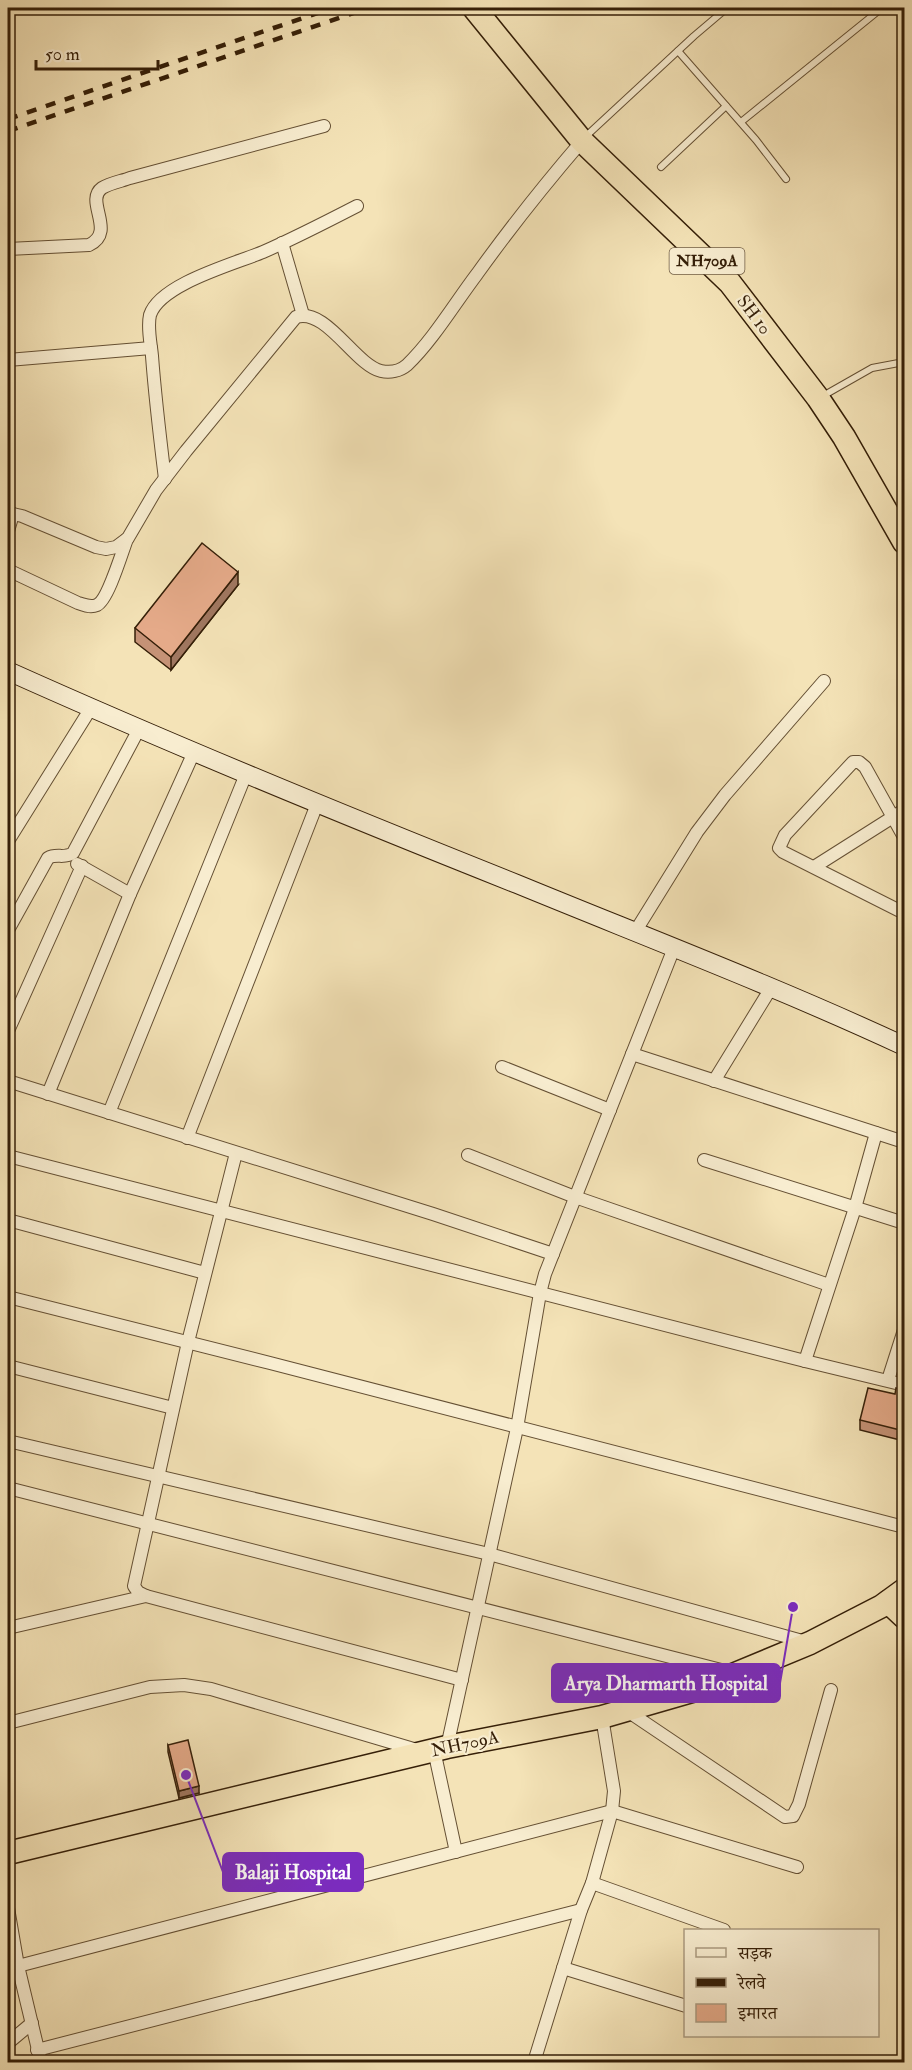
<svg xmlns="http://www.w3.org/2000/svg" width="912" height="2070" font-family="'IM FELL Double Pica','Noto Serif Devanagari',serif">
<style>
.lines{fill:none;stroke-linecap:round;stroke-linejoin:round}
.lane-casing{stroke:#655034;stroke-width:8}
.street-casing{stroke:#655034;stroke-width:14}
.secondary-casing{stroke:#351f08;stroke-width:20}
.highway-casing{stroke:#351f08;stroke-width:25}
.lane{stroke:#f8edd0;stroke-width:6}
.street{stroke:#f8edd0;stroke-width:12}
.secondary{stroke:#f8edd0;stroke-width:18}
.highway{stroke:#f4e3b7;stroke-width:22}
.rail{stroke:#351f08;stroke-width:4.5;stroke-dasharray:10 10;stroke-linecap:butt}
.wall{fill:#c59276;stroke:#351f08;stroke-width:1.5}
.shaded-wall{fill:#a07760;stroke:#351f08;stroke-width:1.5}
.building{fill:#e5aa89;stroke:#351f08;stroke-width:1.5}
.labels{text-anchor:middle;dominant-baseline:central;stroke-width:4.5;stroke-linejoin:round;paint-order:stroke}
.shield{fill:#f8edd0;stroke:#705d44;stroke-width:1.5}
.shield-label{font-size:16px;font-weight:bold;fill:#351f08}
.street-label{font-size:18px;fill:#351f08;stroke:#f8edd0}
.leader{fill:none;stroke:#7b2cbf;stroke-width:2}
.callout-dot{fill:#7b2cbf;stroke:#f8edd0;stroke-width:2}
.callout{fill:#7b2cbf;stroke:#7b2cbf;stroke-width:2}
.callout-label{font-size:20px;text-anchor:middle;font-weight:bold;fill:#fff}
</style>
<rect width="100%" height="100%" fill="#f4e3b7"/>
<filter id="stains"><feTurbulence type="fractalNoise" baseFrequency=".00333" numOctaves="4"/><feColorMatrix values="0 0 0 0 .2 0 0 0 0 .09 0 0 0 0 .02 0 0 0 .5 -.17"/></filter>
<radialGradient id="worn" r=".72"><stop offset=".6" stop-color="#630" stop-opacity="0"/><stop offset="1" stop-color="#630" stop-opacity=".3"/></radialGradient>
<g class="lines">
<defs>
<g id="lane">
<path d="M678,51L756,140L786,179"/>
<path d="M741,122L882,8"/>
<path d="M584,138L694,36L727,8"/>
<path d="M661,167L726,106"/>
<path d="M821,397L872,368L904,362"/>
</g>
<g id="street">
<path d="M282,243L303,315"/>
<path d="M8,249L89,245C117,232 84,201 102,188C110,183 122,181 130,178L324,126"/>
<path d="M8,360L151,348"/>
<path d="M165,479C160,438 155,397 152,356C151,344 147,328 150,315C160,284 234,264 263,252C295,238 326,222 357,206"/>
<path d="M8,513L22,516L96,547L106,549L116,547L128,538L156,490L186,451L296,317C326,307 355,365 381,371C390,373 400,371 407,365C433,340 455,303 477,274C510,228 545,184 582,141"/>
<path d="M8,531L13,514"/>
<path d="M8,570L78,603C85,605 90,608 97,605C108,600 122,552 127,539"/>
<path d="M904,837L865,767L859,762H853L785,835L779,848L783,852L904,913"/>
<path d="M8,841L91,708"/>
<path d="M77,864L130,894"/>
<path d="M814,867L904,810"/>
<path d="M8,930L48,858C56,853 65,859 73,853L139,729"/>
<path d="M635,932L697,832L725,795L824,681"/>
<path d="M8,1031L82,866"/>
<path d="M632,1054L904,1142"/>
<path d="M502,1067L610,1110"/>
<path d="M8,1081L433,1214L553,1254"/>
<path d="M714,1081L771,988"/>
<path d="M48,1094L130,894L194,752"/>
<path d="M109,1113L246,774"/>
<path d="M187,1138L317,804"/>
<path d="M236,1153L188,1342L134,1586L138,1592L146,1596L462,1680"/>
<path d="M468,1155L575,1197L829,1285"/>
<path d="M8,1156L805,1361L904,1385"/>
<path d="M704,1160L904,1223"/>
<path d="M8,1220L205,1273"/>
<path d="M8,1297L270,1363L904,1527"/>
<path d="M805,1361L855,1208L876,1133"/>
<path d="M8,1366L173,1408"/>
<path d="M888,1380L904,1330"/>
<path d="M8,1441L489,1554L806,1642"/>
<path d="M8,1488L733,1673"/>
<path d="M8,1628L146,1596"/>
<path d="M626,1710L785,1817L793,1816L799,1804L831,1690"/>
<path d="M8,1723L150,1687L184,1685L211,1689L417,1750"/>
<path d="M447,1747L517,1428L540,1293L545,1274L674,948"/>
<path d="M434,1750L456,1852"/>
<path d="M592,1883L724,1930"/>
<path d="M8,1908L18,1966L41,2062"/>
<path d="M18,1966L612,1811L797,1867"/>
<path d="M563,1968L686,2006"/>
<path d="M8,2043L32,2023"/>
<path d="M37,2050L581,1910"/>
<path d="M534,2062L581,1910L592,1883L612,1811L614,1791L602,1717"/>
</g>
<path id="secondary" d="M8,671C175,746 346,816 517,884C646,937 777,987 904,1046"/>
<g id="highway">
<path d="M474,8L582,141L730,283L818,398L844,437L904,542"/>
<path d="M888,1602L904,1617"/>
<path d="M8,1853L447,1747L602,1717L699,1689L810,1643L882,1606L904,1590"/>
</g>
</defs>
<use href="#lane" class="lane-casing"/>
<use href="#street" class="street-casing"/>
<use href="#secondary" class="secondary-casing"/>
<use href="#highway" class="highway-casing"/>
<use href="#lane" class="lane"/>
<use href="#street" class="street"/>
<use href="#secondary" class="secondary"/>
<use href="#highway" class="highway"/>
<g class="rail">
<path d="M8,119L332,8"/>
<path d="M8,131L368,8"/>
</g>
</g>
<g class="wall">
<path d="M238,585L171,670L135,642V628Z"/>
<path d="M904,1390V1441L860,1430V1420L895,1394Z"/>
<path d="M168,1745L199,1793L179,1798L168,1752Z"/>
</g>
<g class="shaded-wall">
<path d="M238,572V585L171,670V657Z"/>
<path d="M199,1786V1793L179,1798V1791Z"/>
</g>
<g class="building">
<path d="M202,543L238,572L171,657L135,628Z"/>
<path d="M868,1388L895,1394L896,1388L904,1390V1431L860,1420Z"/>
<path d="M188,1740L199,1786L179,1791L168,1745Z"/>
</g>
<g class="labels">
<rect class="shield" x="669.5" y="248" width="75" height="26" rx="4.5"/>
<g class="shield-label">
<text x="707" y="261">NH709A</text>
</g>
<g class="street-label">
<text transform="translate(754 315) rotate(53)">SH 10</text>
<text transform="translate(465 1744) rotate(-12)">NH709A</text>
</g>
</g>
<path class="leader" d="M793 1607L780 1683M186 1775L223 1872"/>
<g class="callout-dot">
<circle cx="793" cy="1607" r="6"/>
<circle cx="186" cy="1775" r="6"/>
</g>
<g class="callout">
<rect x="552" y="1664" width="228" height="38" rx="6"/>
<rect x="223" y="1853" width="140" height="38" rx="6"/>
</g>
<g class="callout-label">
<text x="666" y="1690">Arya Dharmarth Hospital</text>
<text x="293" y="1879">Balaji Hospital</text>
</g>
<rect width="912" height="2070" fill="none" stroke="#f4e3b7" stroke-width="30"/>
<rect x="9" y="9" width="894" height="2052" fill="none" stroke="#351f08" stroke-width="3"/>
<rect x="15" y="15" width="882" height="2040" fill="none" stroke="#351f08" stroke-width="1.5"/>
<rect x="684" y="1929" width="195" height="108" fill="#f8edd0" stroke="#aa9b80" stroke-width="1.5"/>
<rect x="696" y="1948" width="30" height="9" fill="#f8edd0" stroke="#aa9b80" stroke-width="1.5"/>
<text x="738" y="1959" font-size="18" fill="#351f08">सड़क</text>
<rect x="696" y="1978" width="30" height="9" fill="#351f08" stroke="#aa9b80" stroke-width="1.5"/>
<text x="738" y="1989" font-size="18" fill="#351f08">रेलवे</text>
<rect x="696" y="2004" width="30" height="18" fill="#e5aa89" stroke="#aa9b80" stroke-width="1.5"/>
<text x="738" y="2019" font-size="18" fill="#351f08">इमारत</text>
<path d="M36 60v9h122v-9" fill="none" stroke="#351f08" stroke-width="3"/>
<text x="45" y="60" font-size="18" fill="#351f08" stroke="#f8edd0" stroke-width="4.5" paint-order="stroke">50 m</text>
<rect width="100%" height="100%" filter="url(#stains)"/>
<rect width="100%" height="100%" fill="url(#worn)"/>
</svg>
